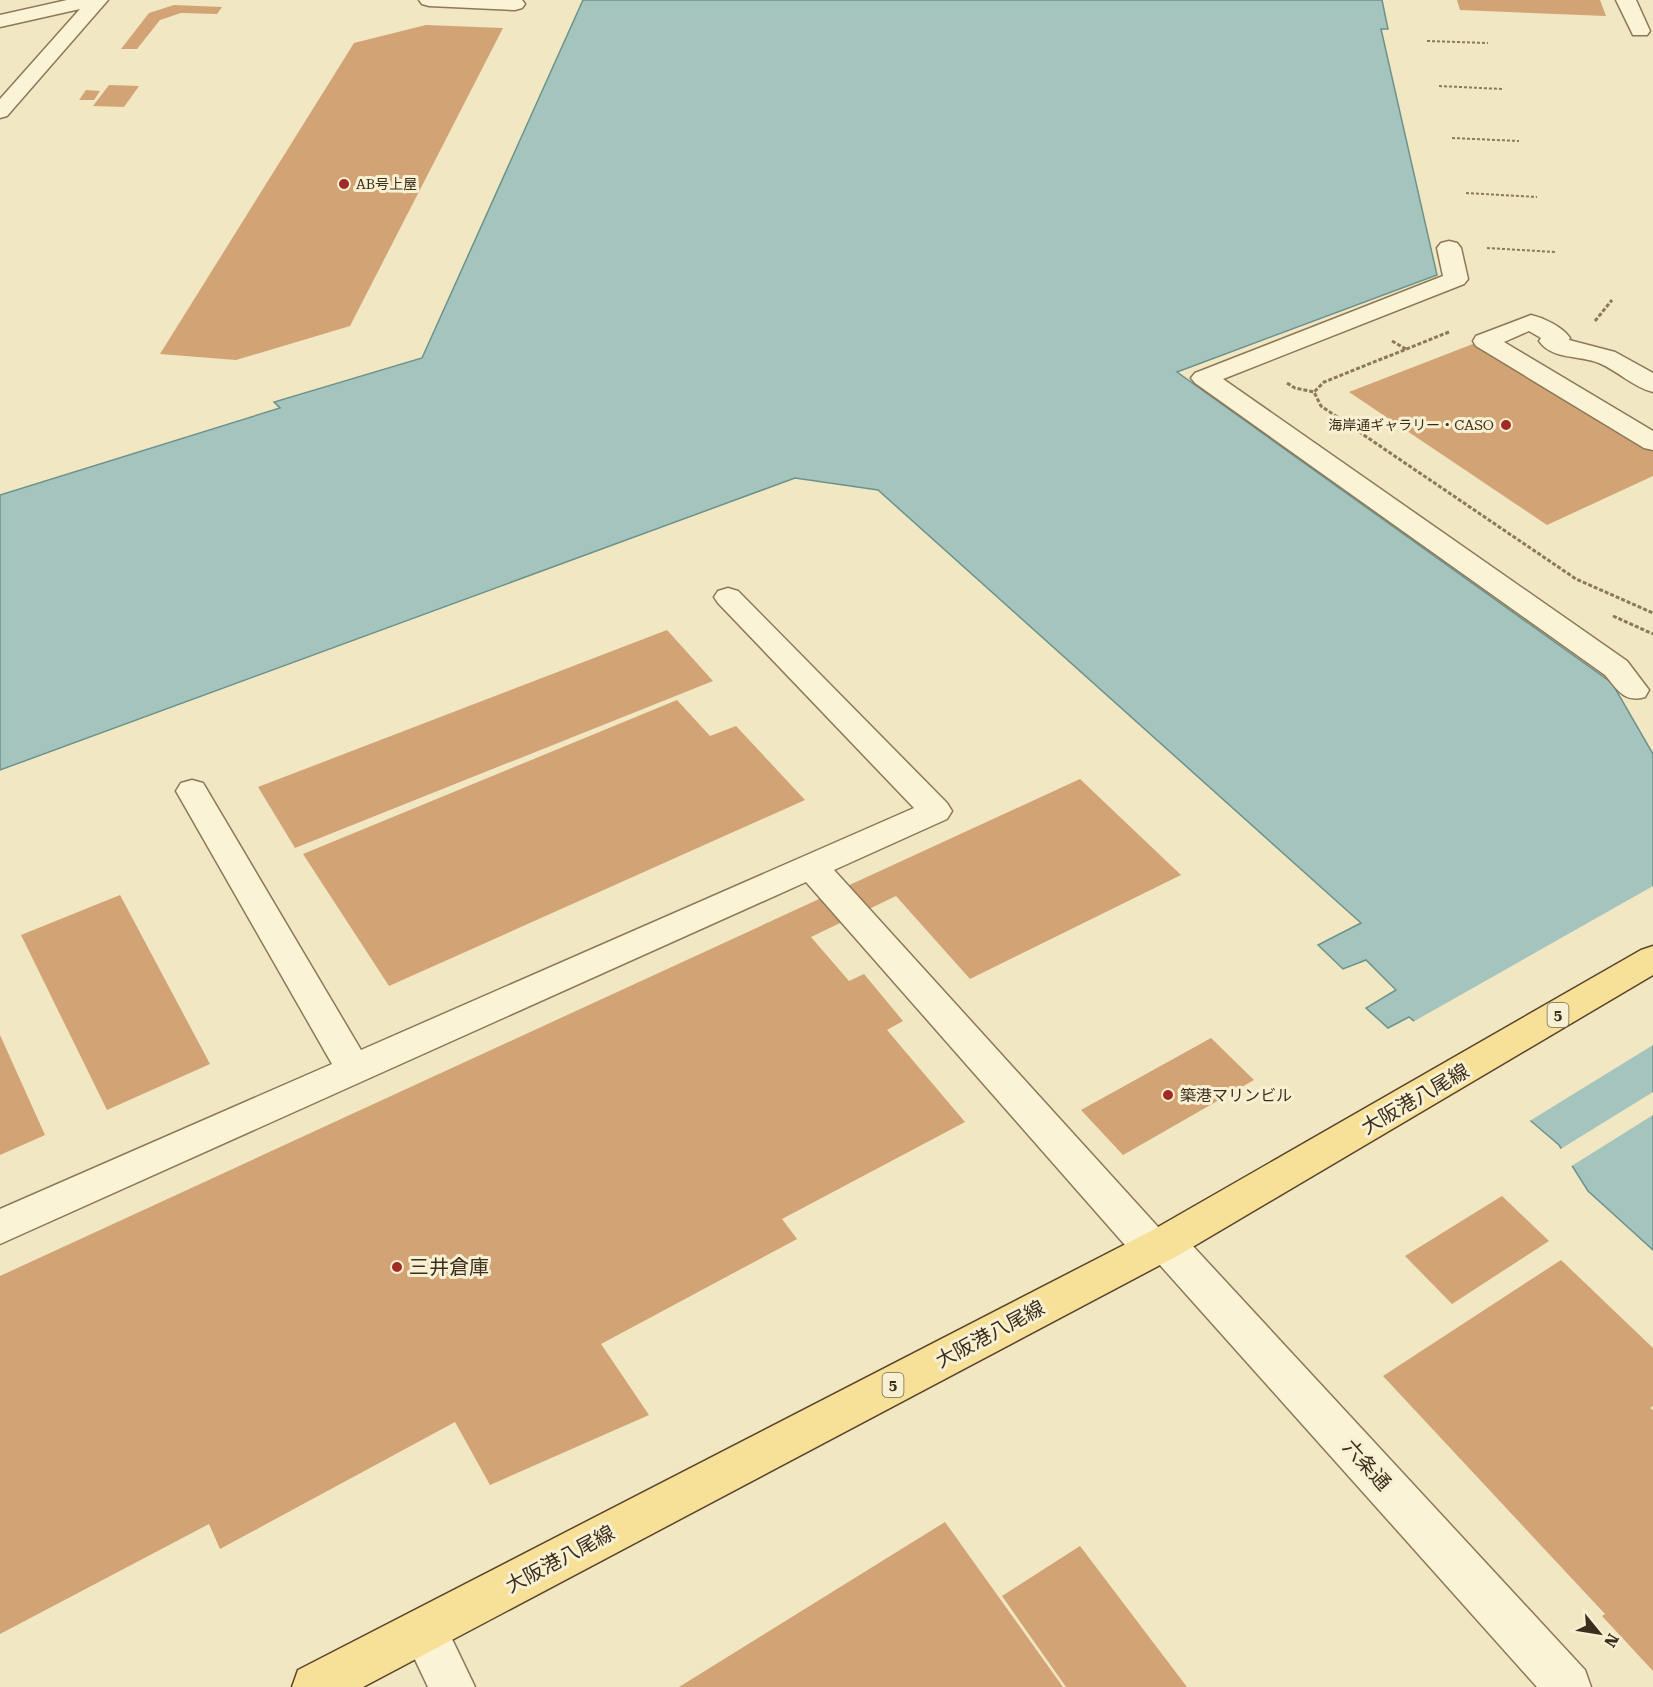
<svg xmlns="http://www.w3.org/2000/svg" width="1653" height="1687" font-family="'Roboto Serif','Noto Sans JP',serif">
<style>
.water{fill:#a5c4bd;stroke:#6b938c;stroke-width:1.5}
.pier{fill:#f1e7c2}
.building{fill:#d2a375}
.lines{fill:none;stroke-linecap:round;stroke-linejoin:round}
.minor-casing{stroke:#8d7858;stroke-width:3}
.major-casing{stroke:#5a452c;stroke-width:3}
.path-far1{stroke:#8d7858;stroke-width:2;stroke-dasharray:3 2;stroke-linecap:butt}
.path{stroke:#8d7858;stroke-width:3;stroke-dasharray:4 2;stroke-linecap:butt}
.minor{fill:#fbf3d6;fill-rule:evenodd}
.major{fill:#f7e097;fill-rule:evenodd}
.poi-dot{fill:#a12b23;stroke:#f8f0d2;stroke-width:2}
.labels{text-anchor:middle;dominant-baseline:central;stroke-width:6;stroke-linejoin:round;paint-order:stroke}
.far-poi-label{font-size:14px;fill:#3c2e1d;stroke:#f8f0d2;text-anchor:start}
.shield{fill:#f8f0d2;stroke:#746853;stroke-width:1.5}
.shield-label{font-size:15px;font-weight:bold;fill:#3c2e1d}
.poi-label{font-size:16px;fill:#3c2e1d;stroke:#f8f0d2;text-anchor:start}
.near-street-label{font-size:20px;fill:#3c2e1d;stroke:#f8f0d2}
.near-poi-label{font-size:20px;fill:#3c2e1d;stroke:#f8f0d2;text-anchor:start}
</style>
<rect width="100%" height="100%" fill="#f1e7c2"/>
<path class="water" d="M583,0H1382L1388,29H1381L1437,275L1177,372L1612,683L1653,754V1250L1588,1191L1559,1145L1409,1017L1388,1028L1366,1008L1396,990L1366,960L1343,969L1318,945L1361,923L878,490L795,478L0,770V495L280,408L274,402L422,358Z"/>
<g class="pier">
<path d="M1653,886V1045L1528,1122L1411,1023Z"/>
<path d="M1653,1092V1115L1570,1167L1559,1150Z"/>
</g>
<g class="building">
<path d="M1457,0H1600L1606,16L1460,10Z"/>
<path d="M174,5L222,7L217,14L181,13L160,20L137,49H121L149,13Z"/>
<path d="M426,25L503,28L350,326L236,360L160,354L354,43Z"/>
<path d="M109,85L139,86L124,107L93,106Z"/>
<path d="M86,90L100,91L94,100H79Z"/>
<path d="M1478,342L1653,450V476L1547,525L1349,392Z"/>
<path d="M667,630L713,681L295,848L258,787Z"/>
<path d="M677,700L710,736L736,726L805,800L389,986L303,854Z"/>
<path d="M1080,779L1181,875L970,979L896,896L811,937L849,981L864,974L903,1021L887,1030L965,1122L782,1219L797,1239L601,1344L649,1415L490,1485L455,1422L220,1549L209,1524L0,1634V1276Z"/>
<path d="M120,895L210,1064L107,1110L21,935Z"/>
<path d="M0,1035L45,1135L0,1155Z"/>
<path d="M1211,1038L1254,1080L1123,1155L1081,1110Z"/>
<path d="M1502,1196L1549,1241L1452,1304L1405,1256Z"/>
<path d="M1561,1260L1653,1348V1406L1650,1408L1653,1410V1671L1602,1616L1605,1614L1383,1376Z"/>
<path d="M945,1522L1063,1687H679Z"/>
<path d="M1080,1546L1187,1687H1066L1002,1596Z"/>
</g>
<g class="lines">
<defs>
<g id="minor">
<path d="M67,0H108L7,116L0,118V99L80,9L0,27V15Z"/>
<path d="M419,0H522L525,4L522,8L515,10L429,6L422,4Z"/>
<path d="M1616,0H1636L1650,31L1647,35H1633Z"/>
<path d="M1449,241L1457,243L1461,248L1468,279L1464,284L1223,379L1627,661L1649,690L1645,697C1624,703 1618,690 1605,675L1195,383L1191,378L1195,373L1443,276L1437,248L1441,243Z"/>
<path d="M1531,315C1544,318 1563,327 1570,338L1569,340L1615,352L1653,373V392C1633,387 1618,371 1599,363C1580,355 1552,360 1539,341L1541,338L1529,331L1504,342L1653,431V450L1644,448L1476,346L1473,341L1476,336Z"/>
<path d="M728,588L738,591L947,803L952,811L947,819L834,870L1159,1228L1165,1226L1179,1231L1585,1670L1591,1687H1537L1159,1264L1153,1266L1139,1261L806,882L0,1244V1209L332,1064L176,791L181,783L192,780L203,783L361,1050L914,808L718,603L714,597L718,591Z"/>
<path d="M424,1607L440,1614L475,1687H428L401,1630L408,1614Z"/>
</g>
<path id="major" d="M1653,946V975L1179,1255L363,1687H292L298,1670L1151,1231L1641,950Z"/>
</defs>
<use href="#minor" class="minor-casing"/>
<use href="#major" class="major-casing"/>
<g class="path-far1">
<path d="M1427,41L1488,43"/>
<path d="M1439,86L1502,89"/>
<path d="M1452,138L1519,141"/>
<path d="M1466,193L1537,197"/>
<path d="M1487,248L1555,252"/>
</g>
<g class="path">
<path d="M1595,321L1612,300"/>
<path d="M1449,332L1324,382L1314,392L1321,406L1576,579L1653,613"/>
<path d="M1392,341L1406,349"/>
<path d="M1287,383L1295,388L1314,392"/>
<path d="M1613,616L1653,634"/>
</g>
<use href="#minor" class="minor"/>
<use href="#major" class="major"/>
</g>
<g class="poi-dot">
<circle cx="344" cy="184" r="6"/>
<circle cx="1506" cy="425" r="6"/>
<circle cx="1168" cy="1095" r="6"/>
<circle cx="397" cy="1267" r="6"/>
</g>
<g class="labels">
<g class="far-poi-label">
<text x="356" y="184">AB号上屋</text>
<text x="1494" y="425" text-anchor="end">海岸通ギャラリー・CASO</text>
</g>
<g class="shield">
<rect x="1547.5" y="1003" width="21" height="24" rx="4.5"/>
<rect x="882.5" y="1373" width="21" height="24" rx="4.5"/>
</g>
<g class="shield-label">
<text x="1558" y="1015">5</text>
<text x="893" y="1385">5</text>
</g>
<g class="poi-label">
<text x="1180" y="1095">築港マリンビル</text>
</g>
<g class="near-street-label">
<text transform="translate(1415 1099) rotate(-30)">大阪港八尾線</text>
<text transform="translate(990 1334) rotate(-28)">大阪港八尾線</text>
<text transform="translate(1367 1465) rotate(48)">六条通</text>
<text transform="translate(560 1559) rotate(-28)">大阪港八尾線</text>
</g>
<g class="near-poi-label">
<text x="409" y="1267">三井倉庫</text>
</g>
</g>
<g transform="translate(1599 1633) rotate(120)" stroke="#f8f0d2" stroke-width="4.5" paint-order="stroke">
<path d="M0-4.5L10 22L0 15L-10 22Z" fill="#3c2e1d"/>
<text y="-9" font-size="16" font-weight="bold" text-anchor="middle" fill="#3c2e1d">N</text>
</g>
</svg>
